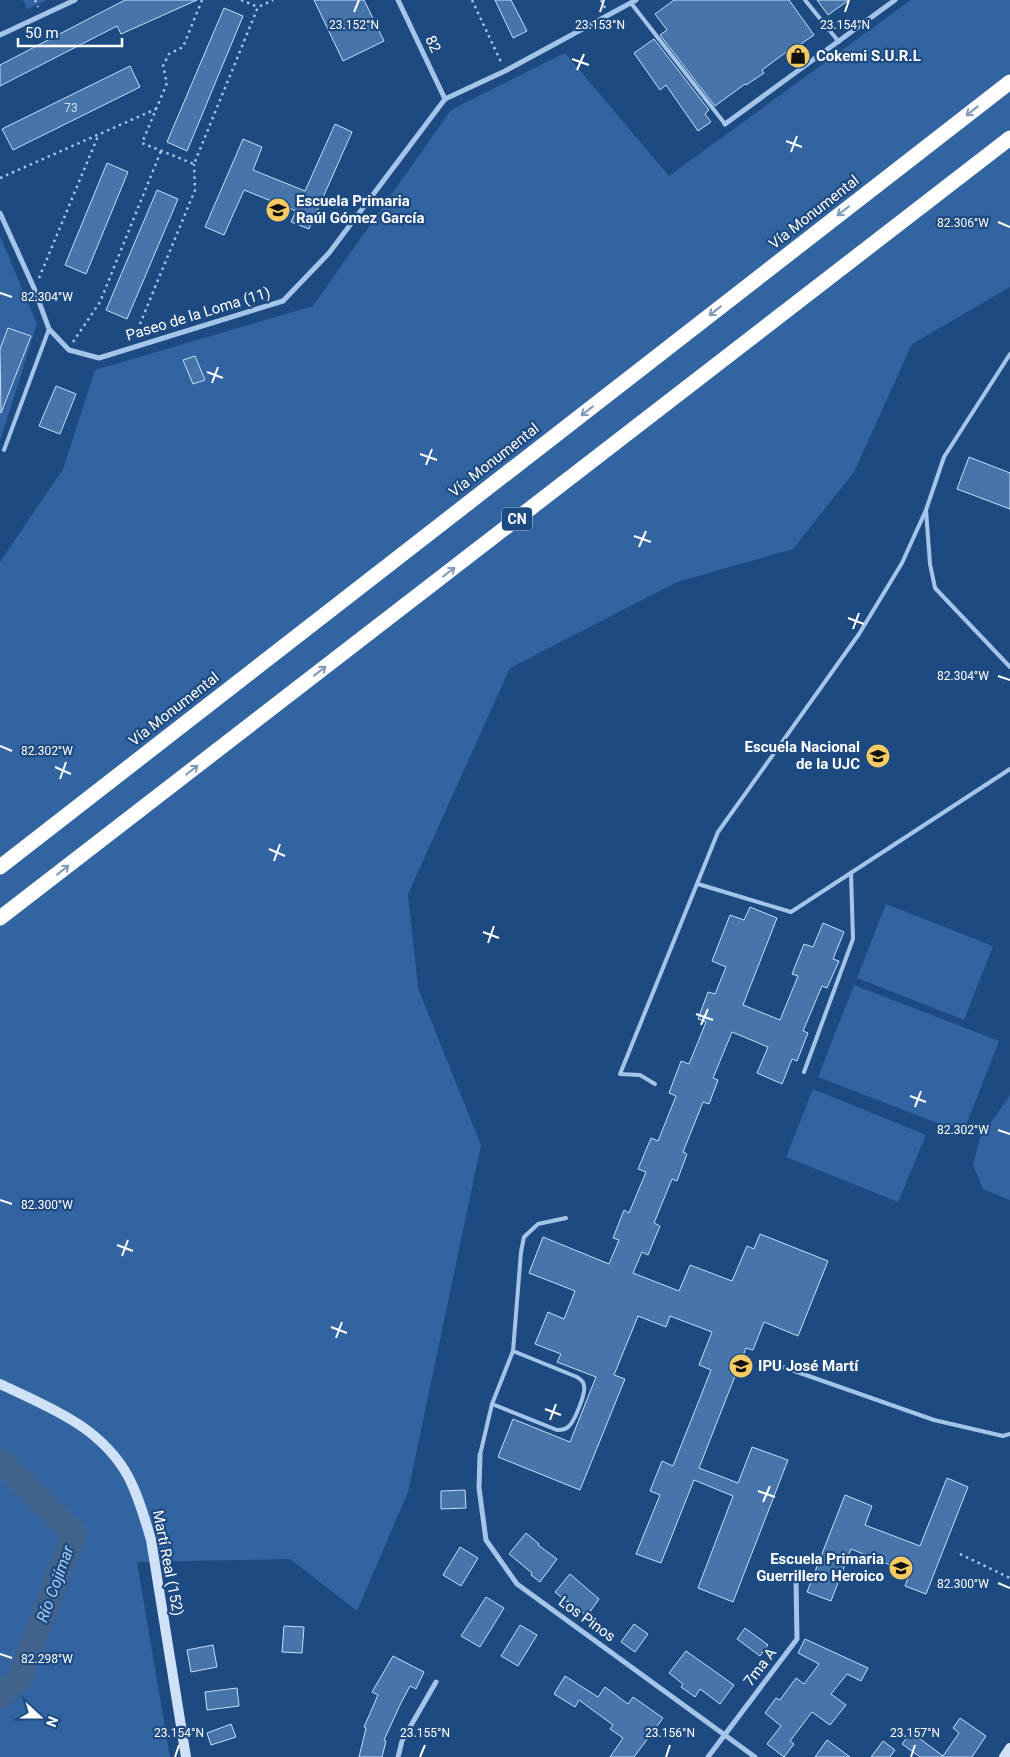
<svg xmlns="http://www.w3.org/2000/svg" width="1010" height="1757" font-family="Roboto,sans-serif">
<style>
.green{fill:#3164a1}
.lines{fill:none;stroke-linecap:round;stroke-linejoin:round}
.river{stroke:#42638c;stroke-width:25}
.building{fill:#4674ab;stroke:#c8def7}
.path{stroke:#a4c4e9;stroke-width:2.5;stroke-dasharray:2.5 4;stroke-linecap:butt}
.lane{stroke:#a4c4e9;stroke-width:4}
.street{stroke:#a4c4e9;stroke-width:5}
.secondary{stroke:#cfe1f7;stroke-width:10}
.highway{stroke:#fff;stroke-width:15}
.oneway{stroke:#839bba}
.ticks{fill:none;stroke:#fff;stroke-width:2}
.labels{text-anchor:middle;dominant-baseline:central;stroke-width:4.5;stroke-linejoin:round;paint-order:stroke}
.number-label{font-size:12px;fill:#d1dcea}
.shield{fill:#1e4a82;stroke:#bcc9da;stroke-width:1}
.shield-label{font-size:14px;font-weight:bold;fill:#fff}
.street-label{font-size:15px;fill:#fff;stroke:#1e4a82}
.poi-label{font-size:15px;font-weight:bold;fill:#fff;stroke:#1e4a82;text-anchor:start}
.water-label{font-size:16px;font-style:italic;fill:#afcef1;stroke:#1e4a82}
.ticks-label{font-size:12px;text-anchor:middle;fill:#fff;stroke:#1e4a82;stroke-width:4.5;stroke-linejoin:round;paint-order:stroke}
</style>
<rect width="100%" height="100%" fill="#1e4a82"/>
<g class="green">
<path d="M23,0H47L27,9Z"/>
<path d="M911,0H1010V287L912,344L854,472L793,549L677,582L510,668L408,894L418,988L481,1145L408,1492L357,1611L290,1559L137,1562L170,1757H0V562L63,469L95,370L313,306L451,110L565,53L669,176Z"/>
<path d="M0,236L37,324L0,441Z"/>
<path d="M886,904L993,946L964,1020L857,978Z"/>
<path d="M854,985L999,1041L963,1133L818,1077Z"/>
<path d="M813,1089L926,1135L898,1202L786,1157Z"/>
<path d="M1010,1095V1200L983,1189L973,1165L980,1138Z"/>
</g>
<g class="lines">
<path class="river" d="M0,1461L74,1533L20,1678L0,1696"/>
</g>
<g class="building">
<path d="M125,0H197L121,34L117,26L0,86V65Z"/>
<path d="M314,0H364L384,41L343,61Z"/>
<path d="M495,0H511L527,31L513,38Z"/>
<path d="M674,0H789L814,35L798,46L797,44L762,70L764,73L746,85L745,84L715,106L660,35L667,30L655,14Z"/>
<path d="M817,0H849L828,15Z"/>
<path d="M224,8L243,16L187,151L167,142Z"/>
<path d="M654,39L709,110L705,114L711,122L698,131L666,85L660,90L634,53Z"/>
<path d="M130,66L140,87L13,150L2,129Z"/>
<path d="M335,124L352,132L309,229L291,222L296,211L244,190L224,235L205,227L243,139L262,147L253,170L305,191Z"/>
<path d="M107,163L128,172L86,274L65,265Z"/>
<path d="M157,190L178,199L127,319L106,310Z"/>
<path d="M8,328L31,336L1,413L0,349Z"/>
<path d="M195,356L205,380L193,384L183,360Z"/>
<path d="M56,386L76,394L60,434L39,426Z"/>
<path d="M969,457L1010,473V509L957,489Z"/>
<path d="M750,907L777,918L743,1005L780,1020L798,976L792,974L804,944L813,947L823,923L844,932L833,959L839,961L827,988L822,986L803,1031L808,1033L797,1061L792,1059L782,1084L757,1073L768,1047L732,1032L713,1078L718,1080L709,1104L703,1102L683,1152L687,1154L677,1181L672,1179L654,1223L660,1226L648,1255L642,1252L633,1273L679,1291L690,1265L732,1281L747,1246L754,1249L760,1234L828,1261L798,1336L764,1322L753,1350L746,1348L699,1468L738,1483L752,1447L788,1460L733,1602L698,1588L733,1496L694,1480L661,1563L636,1554L660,1495L650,1491L662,1461L673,1466L711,1370L699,1365L712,1332L670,1316L666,1327L638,1316L614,1375L625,1379L580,1490L498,1457L513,1419L570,1442L596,1377L557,1362L561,1354L535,1344L548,1312L564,1319L575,1291L529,1273L543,1237L609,1264L619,1240L613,1238L624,1210L629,1213L646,1172L638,1169L651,1138L658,1141L676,1096L669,1093L681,1061L689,1064L706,1022L698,1019L708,992L715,994L726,967L712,961L730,915L744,920Z"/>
<path d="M947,1478L968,1487L926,1594L905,1586L910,1573L851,1549L831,1601L807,1592L845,1495L872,1506L865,1525L920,1546Z"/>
<path d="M465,1490L466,1508L441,1509V1491Z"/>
<path d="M526,1533L539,1544L538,1545L557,1559L540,1582L531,1575L532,1573L509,1554Z"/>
<path d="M460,1547L478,1558L461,1586L443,1575Z"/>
<path d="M570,1574L599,1599L587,1616L568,1601L567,1602L555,1592Z"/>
<path d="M486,1597L504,1608L480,1647L461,1636Z"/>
<path d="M634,1624L648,1634L635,1652L621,1642Z"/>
<path d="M520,1625L537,1635L518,1666L501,1656Z"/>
<path d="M284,1626L304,1627L302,1653L282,1652Z"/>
<path d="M745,1628L768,1645L760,1656L737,1639Z"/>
<path d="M805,1639L868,1668L861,1681L847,1674L831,1694L846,1705L830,1725L812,1712L790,1741L794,1744L784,1757L767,1744L781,1726L765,1713L776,1698L780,1700L796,1678L804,1684L819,1664L798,1653Z"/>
<path d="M213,1645L217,1667L191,1672L187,1650Z"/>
<path d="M686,1651L734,1685L720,1704L700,1689L695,1697L681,1687L683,1684L669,1673Z"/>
<path d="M393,1656L424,1672L416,1689L410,1686L400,1705L384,1740L386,1741L382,1757H359L366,1728L364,1727L378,1695L372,1692Z"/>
<path d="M565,1676L598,1697L605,1687L628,1704L633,1697L663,1718L634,1757H610L623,1738L610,1729L613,1725L579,1700L575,1707L554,1694Z"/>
<path d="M237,1688L239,1706L207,1710L205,1692Z"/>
<path d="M960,1718L986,1736L972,1757H920L902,1744L911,1732L943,1756L959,1733L953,1728Z"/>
<path d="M231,1724L236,1737L211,1745L207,1733Z"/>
<path d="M827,1740L850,1757H815Z"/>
<path d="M883,1741L895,1750L890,1757H871Z"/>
</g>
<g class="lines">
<g class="path">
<path d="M35,0L38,7"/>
<path d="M202,0L183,47L169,54L163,66L167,83L142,143L194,164L258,7L273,0"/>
<path d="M241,0L258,7"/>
<path d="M472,0L501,62"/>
<path d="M601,0L605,8"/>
<path d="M0,178L156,109"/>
<path d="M39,278L98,136"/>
<path d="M135,336L195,190L194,164"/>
<path d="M73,342L100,302L161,151"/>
<path d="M960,1554L1010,1578"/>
</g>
<g class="lane">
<path d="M805,0L839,42"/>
<path d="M631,3L725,124"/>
<path d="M1010,354L944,457L926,510L930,564L935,588L1010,667"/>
<path d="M4,450L49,329"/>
<path d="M698,884L791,912L1010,769"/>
<path d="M804,1072L853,939L851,873"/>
<path d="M655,1084L640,1075L620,1074L718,832L859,634L902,563L926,510"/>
<path d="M783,1367L934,1420L1003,1436L1010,1434"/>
<path d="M492,1404L557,1430C561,1430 565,1430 568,1427C574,1423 586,1393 584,1386C584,1381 580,1379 577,1377L513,1351"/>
<path d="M480,1455L492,1404L513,1351L521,1252L524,1237L538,1224L566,1218"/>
</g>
<g class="street">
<path d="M398,0L445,99"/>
<path d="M0,35L75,0"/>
<path d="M725,124L895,0"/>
<path d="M0,213L34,288L49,329L69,350L99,358L283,301L329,253L445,99L505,71L636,0"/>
<path d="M480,1455L479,1488L486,1540L517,1584L755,1757"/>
<path d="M398,1757L402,1741L436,1682"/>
<path d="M708,1757L797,1639L796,1581"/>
</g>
<g class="secondary">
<path d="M0,1384C49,1407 102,1427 129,1478C139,1498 145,1519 151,1540L186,1757"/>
<path d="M1004,1757L1010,1748"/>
</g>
<g class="highway">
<path d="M0,867L1010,82"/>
<path d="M0,918L1010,138"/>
</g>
</g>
<defs><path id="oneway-shaft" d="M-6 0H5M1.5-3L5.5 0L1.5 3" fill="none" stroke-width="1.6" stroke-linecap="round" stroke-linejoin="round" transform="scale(1.25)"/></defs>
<g class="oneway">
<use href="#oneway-shaft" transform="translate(972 111) rotate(142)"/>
<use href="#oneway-shaft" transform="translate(843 211) rotate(142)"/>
<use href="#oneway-shaft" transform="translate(715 311) rotate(142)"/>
<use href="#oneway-shaft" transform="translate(587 411) rotate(142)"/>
<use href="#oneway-shaft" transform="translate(449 572) rotate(-38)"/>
<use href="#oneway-shaft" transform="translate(320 671) rotate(-38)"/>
<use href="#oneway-shaft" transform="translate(192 770) rotate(-38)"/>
<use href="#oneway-shaft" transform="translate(63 870) rotate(-38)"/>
</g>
<path class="ticks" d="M354,12L359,0M600,12L604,0M845,12L849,0M572,59L589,65M577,70L584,54M786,141L802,147M791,152L797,136M998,222L1010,227M0,293L12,297M207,372L223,378M212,383L218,367M420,454L437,460M426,465L432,449M634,536L651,542M639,547L646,531M848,618L864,624M853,629L859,613M998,676L1010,680M0,746L12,751M55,767L71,774M60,779L66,762M269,849L285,856M274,861L280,844M483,932L499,938M488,943L494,926M696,1014L713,1020M701,1025L708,1009M910,1096L926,1102M915,1107L921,1091M998,1130L1010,1134M0,1200L12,1204M117,1245L133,1251M122,1256L128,1240M331,1327L347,1333M336,1338L342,1322M545,1409L561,1415M550,1420L556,1404M758,1491L775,1497M763,1502L770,1486M998,1583L1010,1588M0,1654L12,1658M175,1757L179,1745M420,1757L425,1745M666,1757L670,1745M911,1757L915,1745"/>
<defs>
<symbol id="shop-disc" viewBox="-11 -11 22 22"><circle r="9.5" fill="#f8cc63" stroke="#1e4a82"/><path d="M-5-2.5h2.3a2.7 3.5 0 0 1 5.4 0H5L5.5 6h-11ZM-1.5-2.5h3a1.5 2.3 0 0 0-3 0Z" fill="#111"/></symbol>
<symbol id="school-disc" viewBox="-11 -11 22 22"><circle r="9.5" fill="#f8cc63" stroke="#1e4a82"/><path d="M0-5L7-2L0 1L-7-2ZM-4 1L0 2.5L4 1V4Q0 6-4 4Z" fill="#111"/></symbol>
</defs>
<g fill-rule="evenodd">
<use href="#shop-disc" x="784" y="42" width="28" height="28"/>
<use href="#school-disc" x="264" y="196" width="28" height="28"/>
<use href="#school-disc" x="864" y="742" width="28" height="28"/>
<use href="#school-disc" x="727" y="1352" width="28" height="28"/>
<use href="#school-disc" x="887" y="1554" width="28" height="28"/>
</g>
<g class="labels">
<g class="number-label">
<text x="71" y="108">73</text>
</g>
<rect class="shield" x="502" y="507.5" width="30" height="23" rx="4"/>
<g class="shield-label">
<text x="517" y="519">CN</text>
</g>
<g class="street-label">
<text transform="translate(433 44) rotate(65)">82</text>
<text transform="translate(814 212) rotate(-38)">Vía Monumental</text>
<text transform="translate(198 314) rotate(-17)">Paseo de la Loma (11)</text>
<text transform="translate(494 460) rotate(-38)">Vía Monumental</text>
<text transform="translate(174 709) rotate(-38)">Vía Monumental</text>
<text transform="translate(168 1563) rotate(79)">Martí Real (152)</text>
<text transform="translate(587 1619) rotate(36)">Los Pinos</text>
<text transform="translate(760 1667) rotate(-53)">7ma A</text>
</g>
<g class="poi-label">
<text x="816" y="56">Cokemi S.U.R.L</text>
<text x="296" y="201">Escuela Primaria<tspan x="296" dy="17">Raúl Gómez García</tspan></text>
<text x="860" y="747" text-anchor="end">Escuela Nacional<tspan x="860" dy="17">de la UJC</tspan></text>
<text x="758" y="1366">IPU José Martí</text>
<text x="884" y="1559" text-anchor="end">Escuela Primaria<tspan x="884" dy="17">Guerrillero Heroico</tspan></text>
</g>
<g class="water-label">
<text transform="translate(55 1584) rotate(-70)">Río Cojímar</text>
</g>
</g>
<g class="ticks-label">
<text x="354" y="29">23.152°N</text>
<text x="600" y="29">23.153°N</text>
<text x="845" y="29">23.154°N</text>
<text x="963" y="227">82.306°W</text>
<text x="47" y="301">82.304°W</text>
<text x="963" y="680">82.304°W</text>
<text x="47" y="755">82.302°W</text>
<text x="963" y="1134">82.302°W</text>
<text x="47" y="1209">82.300°W</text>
<text x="963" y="1588">82.300°W</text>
<text x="47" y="1663">82.298°W</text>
<text x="179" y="1737">23.154°N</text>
<text x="425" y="1737">23.155°N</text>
<text x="670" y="1737">23.156°N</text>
<text x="915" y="1737">23.157°N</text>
</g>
<g transform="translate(40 1717) rotate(111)" stroke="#1e4a82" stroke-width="4" paint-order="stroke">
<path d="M0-4L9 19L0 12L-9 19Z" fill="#ffffff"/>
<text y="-8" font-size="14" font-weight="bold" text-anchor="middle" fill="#ffffff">N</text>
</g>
<path d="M18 38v8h104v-8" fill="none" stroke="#ffffff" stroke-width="2.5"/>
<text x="25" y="38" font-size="15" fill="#ffffff" stroke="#1e4a82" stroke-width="4" paint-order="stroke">50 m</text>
</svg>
